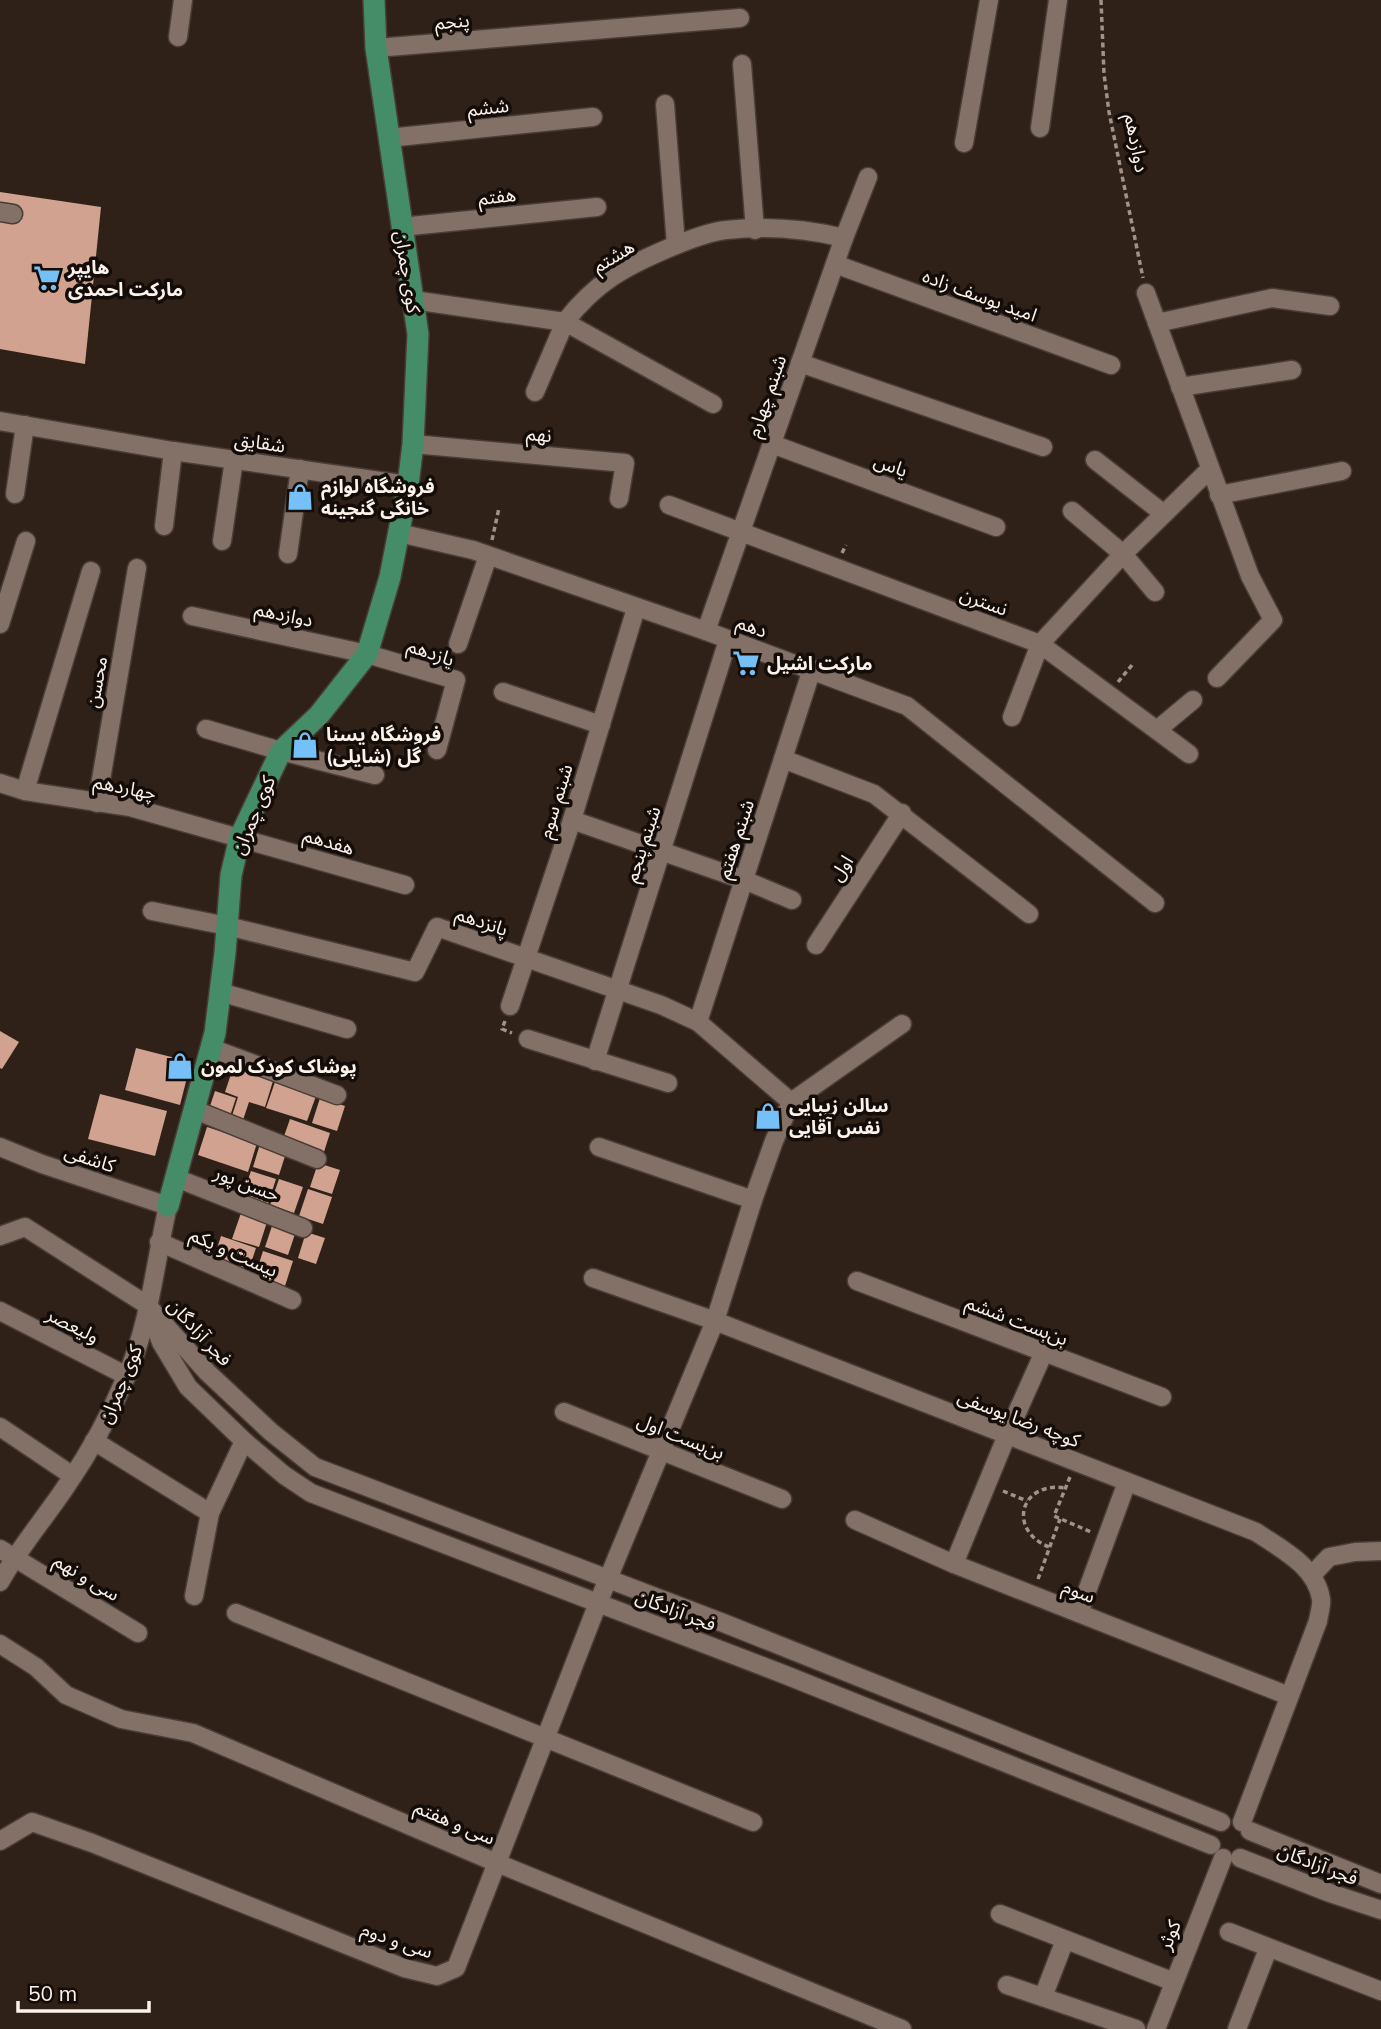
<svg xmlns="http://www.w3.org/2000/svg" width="1381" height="2029" font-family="Mulish,'Noto Sans Arabic',sans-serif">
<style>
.building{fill:#d1a28f}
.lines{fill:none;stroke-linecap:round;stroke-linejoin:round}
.minor-casing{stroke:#493d37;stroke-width:21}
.major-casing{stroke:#493d37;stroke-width:24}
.path{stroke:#9e928b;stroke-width:3.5;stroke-dasharray:5 3.5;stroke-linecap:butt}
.minor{stroke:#837066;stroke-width:18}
.major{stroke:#448d68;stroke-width:21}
.labels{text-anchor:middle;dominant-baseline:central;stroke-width:7;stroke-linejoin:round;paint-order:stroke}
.street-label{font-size:19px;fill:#fcf2ec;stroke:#130c08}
.poi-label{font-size:19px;font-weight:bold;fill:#fcf2ec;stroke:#130c08;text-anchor:start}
</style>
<rect width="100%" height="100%" fill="#2f2118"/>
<g class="building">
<path d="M0,192L101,207L85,364L0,349Z"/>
<path d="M0,1031L19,1042L2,1069L0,1068Z"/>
<path d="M136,1048L191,1062L180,1105L125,1090Z"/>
<path d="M233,1068L273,1081L265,1107L249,1102L242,1123L231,1119L238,1097L225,1092Z"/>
<path d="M275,1082L316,1096L307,1121L266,1108Z"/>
<path d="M215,1091L236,1098L229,1119L208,1112Z"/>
<path d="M100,1094L167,1111L155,1156L88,1139Z"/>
<path d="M320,1098L345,1106L337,1131L312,1123Z"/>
<path d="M290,1119L330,1133L323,1155L282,1142Z"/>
<path d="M207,1127L257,1143L248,1172L198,1155Z"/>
<path d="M260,1144L286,1153L279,1175L253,1167Z"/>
<path d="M318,1163L340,1170L332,1194L310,1187Z"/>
<path d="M251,1171L276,1179L266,1210L240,1202Z"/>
<path d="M279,1179L303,1187L294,1213L270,1205Z"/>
<path d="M308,1189L332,1197L323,1224L299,1216Z"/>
<path d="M241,1213L267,1222L259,1247L232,1239Z"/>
<path d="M273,1223L296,1231L288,1255L265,1247Z"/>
<path d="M306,1232L325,1238L316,1264L298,1258Z"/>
<path d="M221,1236L256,1248L248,1272L213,1261Z"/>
<path d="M263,1251L293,1261L285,1286L255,1276Z"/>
</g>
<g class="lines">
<defs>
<g id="minor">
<path d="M178,37L183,0"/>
<path d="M376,48L740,18"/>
<path d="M742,64L755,230"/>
<path d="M665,104L676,245"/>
<path d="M1040,128L1058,0"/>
<path d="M388,138L593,117"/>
<path d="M964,143L989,0"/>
<path d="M0,212L13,214"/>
<path d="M401,227L597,207"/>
<path d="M835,264L1111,365"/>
<path d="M1146,293L1250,576L1273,620L1217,678"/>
<path d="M413,300L565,322C578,305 594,289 612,277C636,261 698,233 726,230C764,226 807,229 844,238"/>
<path d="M1157,323L1272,298L1330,306"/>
<path d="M800,363L1043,447"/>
<path d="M1180,387L1292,370"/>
<path d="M535,392L565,322L713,404"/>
<path d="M0,421L173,451L408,485"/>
<path d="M413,444L625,463L619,499"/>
<path d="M772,444L996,527"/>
<path d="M1095,460L1164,514"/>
<path d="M15,494L25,425"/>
<path d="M1219,495L1342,471"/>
<path d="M669,505L1040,644L1189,754"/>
<path d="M1072,511L1123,554L1155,592"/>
<path d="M164,526L173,451"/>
<path d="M399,533L473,550L706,631L907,706L1155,903"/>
<path d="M222,541L234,460"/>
<path d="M288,554L300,469"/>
<path d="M192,616L367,654L456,680L437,750"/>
<path d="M0,624L26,541"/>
<path d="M706,631L844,238L868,177"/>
<path d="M458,644L488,556"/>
<path d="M503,692L601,725"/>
<path d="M1012,717L1040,644L1123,554L1210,469"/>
<path d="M206,729L281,751L375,775"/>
<path d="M1157,730L1193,700"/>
<path d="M783,759L874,794L1029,914"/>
<path d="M0,783L25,791L130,807L405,885"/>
<path d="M25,791L91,571"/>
<path d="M97,803L137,568"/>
<path d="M572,820L744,880L792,900"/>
<path d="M152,911L227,926L415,972L437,927L661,1005L698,1022L791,1102"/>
<path d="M816,945L902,813"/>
<path d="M220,992L347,1029"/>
<path d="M510,1006L572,820L636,608"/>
<path d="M698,1022L812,669"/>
<path d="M528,1039L668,1083"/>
<path d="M211,1048L337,1095"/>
<path d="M595,1061L728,640"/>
<path d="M195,1110L317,1159"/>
<path d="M0,1147L42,1164L168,1206C155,1262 150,1324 126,1377C110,1415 90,1452 67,1485C45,1518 19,1548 0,1582"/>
<path d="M599,1147L753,1200"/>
<path d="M176,1178L303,1228"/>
<path d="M0,1236L25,1227L147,1305L207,1372L271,1432L315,1467L726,1624L1221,1822"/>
<path d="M159,1242L292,1300"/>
<path d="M593,1278L715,1321L753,1200L774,1141L791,1102L902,1024"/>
<path d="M857,1281L1162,1397"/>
<path d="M0,1311L127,1376"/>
<path d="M151,1315L161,1342L188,1387L244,1441L284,1475L311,1493L783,1674L1211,1845"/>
<path d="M564,1412L782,1499"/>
<path d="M0,1427L73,1476"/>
<path d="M94,1441L210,1513L194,1596"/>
<path d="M210,1513L244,1441"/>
<path d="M855,1520L954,1564L1289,1696"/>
<path d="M0,1549L138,1633"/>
<path d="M954,1564L1007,1435L1044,1352"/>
<path d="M1312,1575L1329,1557L1355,1552L1381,1551"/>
<path d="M236,1613L753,1822"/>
<path d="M1079,1613L1127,1482"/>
<path d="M0,1644L36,1667L66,1695L121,1719L193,1733L497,1863L902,2029"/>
<path d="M1250,1831L1381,1884"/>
<path d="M0,1841L32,1822L92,1843L404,1968L437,1976L456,1968L598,1603L715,1321L1256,1532C1281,1549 1316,1566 1321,1599C1322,1605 1319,1614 1318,1621L1242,1822"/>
<path d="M1240,1858L1330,1893L1381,1910"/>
<path d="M1000,1914L1174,1982"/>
<path d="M1229,1932L1381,1991"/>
<path d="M1007,1985L1136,2029"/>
<path d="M1043,1997L1065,1940"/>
<path d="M1156,2029L1223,1858"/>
<path d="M1237,2029L1268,1949"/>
</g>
<path id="major" d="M168,1206L215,1033L225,953L231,875L240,837L281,751L319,715L367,654L390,577L408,485L413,444L418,334L376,48L374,0"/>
</defs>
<use href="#minor" class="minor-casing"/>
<use href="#major" class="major-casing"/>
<g class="path">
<path d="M1101,0L1104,74L1109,112L1143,278"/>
<path d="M492,540L499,508"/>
<path d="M842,553L846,545"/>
<path d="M1118,682L1132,665"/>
<path d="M505,1021L502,1029L512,1033"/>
<path d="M1070,1477L1054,1516L1091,1532"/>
<path d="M1003,1491L1027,1501"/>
<path d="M1049,1547C1007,1530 1020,1481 1065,1488"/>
<path d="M1038,1579L1060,1519"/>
</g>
<use href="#minor" class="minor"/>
<use href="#major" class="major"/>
</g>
<defs>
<symbol id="supermarket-bare" viewBox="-9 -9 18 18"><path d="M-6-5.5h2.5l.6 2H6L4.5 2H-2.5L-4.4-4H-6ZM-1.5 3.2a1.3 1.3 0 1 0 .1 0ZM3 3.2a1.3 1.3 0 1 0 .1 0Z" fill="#75c0f6" stroke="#130c08" stroke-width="2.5" paint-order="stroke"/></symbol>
<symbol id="shop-bare" viewBox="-9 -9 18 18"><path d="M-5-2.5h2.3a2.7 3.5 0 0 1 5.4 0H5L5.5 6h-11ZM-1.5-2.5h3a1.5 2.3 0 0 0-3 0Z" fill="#75c0f6" stroke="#130c08" stroke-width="2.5" paint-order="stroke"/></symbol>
</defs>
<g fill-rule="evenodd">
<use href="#supermarket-bare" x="28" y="259" width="38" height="38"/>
<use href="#shop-bare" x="281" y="478" width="38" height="38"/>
<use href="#supermarket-bare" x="727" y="644" width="38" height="38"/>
<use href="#shop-bare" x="286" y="726" width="38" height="38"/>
<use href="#shop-bare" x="161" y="1047" width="38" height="38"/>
<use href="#shop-bare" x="749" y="1097" width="38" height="38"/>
</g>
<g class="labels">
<g class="street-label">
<text transform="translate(452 21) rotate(-5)">پنجم</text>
<text transform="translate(488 107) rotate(-6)">ششم</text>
<text transform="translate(1137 143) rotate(79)">دوازدهم</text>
<text transform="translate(497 196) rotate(-6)">هفتم</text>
<text transform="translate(613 256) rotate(-31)">هشتم</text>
<text transform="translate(408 272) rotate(81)">کوی چمران</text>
<text transform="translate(980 295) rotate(20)">امید یوسف زاده</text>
<text transform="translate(766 396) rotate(-71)">شبنم چهارم</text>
<text transform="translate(539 434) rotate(5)">نهم</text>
<text transform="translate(260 442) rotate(8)">شقایق</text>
<text transform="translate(891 465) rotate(20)">یاس</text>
<text transform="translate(984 601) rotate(20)">نسترن</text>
<text transform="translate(284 614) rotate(12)">دوازدهم</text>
<text transform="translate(752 626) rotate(20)">دهم</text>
<text transform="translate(431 652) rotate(19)">یازدهم</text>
<text transform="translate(96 682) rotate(-80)">محسن</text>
<text transform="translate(125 787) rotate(11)">چهاردهم</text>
<text transform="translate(555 801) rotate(-73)">شبنم سوم</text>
<text transform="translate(253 815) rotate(-67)">کوی چمران</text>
<text transform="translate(735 839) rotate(-72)">شبنم هفتم</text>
<text transform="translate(329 841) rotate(16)">هفدهم</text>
<text transform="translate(642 844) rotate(-72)">شبنم پنجم</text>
<text transform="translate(841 868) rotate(-57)">اول</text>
<text transform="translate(482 921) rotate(19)">پانزدهم</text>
<text transform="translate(90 1158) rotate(18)">کاشفی</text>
<text transform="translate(247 1183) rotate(21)">حسن پور</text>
<text transform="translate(234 1252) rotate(24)">بیست و یکم</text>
<text transform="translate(1017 1320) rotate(21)">بن‌بست ششم</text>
<text transform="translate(73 1325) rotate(27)">ولیعصر</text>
<text transform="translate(200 1332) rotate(47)">فجر آزادگان</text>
<text transform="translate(120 1384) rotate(-67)">کوی چمران</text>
<text transform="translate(1019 1418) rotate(21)">کوچه رضا یوسفی</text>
<text transform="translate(681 1436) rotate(22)">بن‌بست اول</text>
<text transform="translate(87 1577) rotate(31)">سی و نهم</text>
<text transform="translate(1079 1591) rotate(21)">سوم</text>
<text transform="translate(676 1610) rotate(21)">فجر آزادگان</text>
<text transform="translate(455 1822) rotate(23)">سی و هفتم</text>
<text transform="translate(1318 1864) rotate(21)">فجر آزادگان</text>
<text transform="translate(1169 1935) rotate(-68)">کوثر</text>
<text transform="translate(397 1940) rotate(19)">سی و دوم</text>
</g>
<g class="poi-label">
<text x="68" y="267">هایپر<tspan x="68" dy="22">مارکت احمدی</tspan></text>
<text x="321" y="486">فروشگاه لوازم<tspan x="321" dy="22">خانگی گنجینه</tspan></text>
<text x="767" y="663">مارکت اشیل</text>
<text x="326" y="734">فروشگاه یسنا<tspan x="326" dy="22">گل (شایلی)</tspan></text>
<text x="201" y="1066">پوشاک کودک لمون</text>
<text x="789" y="1105">سالن زیبایی<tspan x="789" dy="22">نفس آقایی</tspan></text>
</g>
</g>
<path d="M18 2001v10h131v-10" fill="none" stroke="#fcf2ec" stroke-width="3.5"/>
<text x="28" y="2001" font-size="21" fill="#fcf2ec" stroke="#130c08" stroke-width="5" paint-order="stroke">50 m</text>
</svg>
